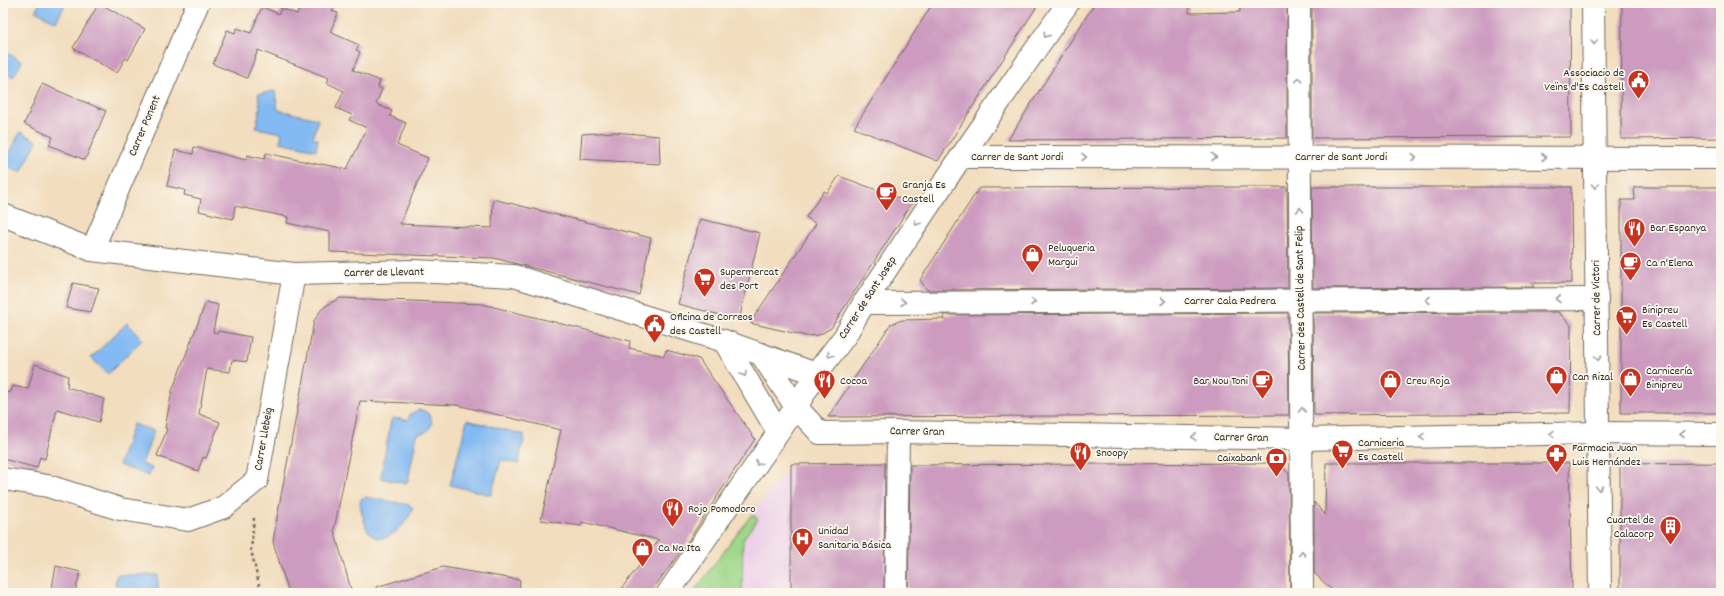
<svg xmlns="http://www.w3.org/2000/svg" width="1724" height="596" font-family="Dekko,sans-serif">
<style>
.built{fill:#edd1e9}
.green{fill:#9ed789;stroke:#64815a}
.water{fill:#83b9f2;stroke:#57728e}
.building{fill:#cc9bbf}
.lines{fill:none;stroke-linecap:round;stroke-linejoin:round}
.pedestrian-casing{stroke:#71695e;stroke-width:24}
.minor-casing{stroke:#71695e;stroke-width:24}
.path{stroke:#71695e;stroke-width:2.5;stroke-dasharray:3 3;stroke-linecap:butt}
.pedestrian{stroke:#fff;stroke-width:22}
.minor{stroke:#fff;stroke-width:22}
.oneway{stroke:#a0a0a0}
.labels{text-anchor:middle;dominant-baseline:central;stroke-width:3.5;stroke-linejoin:round;paint-order:stroke}
.poi-label{font-size:12px;fill:#2b2b2b;stroke:#fbf7ec;text-anchor:start}
.street-label{font-size:12px;fill:#2b2b2b;stroke:#fbf7ec}
</style>
<rect width="100%" height="100%" fill="#fbf7ec"/>
<filter id="ink" filterUnits="userSpaceOnUse"><feTurbulence type="fractalNoise" baseFrequency=".025" numOctaves="2"/><feDisplacementMap in="SourceGraphic" scale="8" xChannelSelector="R" yChannelSelector="G"/><feConvolveMatrix kernelMatrix="1 2 1 2 8 2 1 2 1" color-interpolation-filters="sRGB"/></filter>
<filter id="wash" filterUnits="userSpaceOnUse"><feTurbulence type="fractalNoise" baseFrequency=".012" numOctaves="4" result="noise"/><feDisplacementMap in="SourceGraphic" scale="16" xChannelSelector="R" yChannelSelector="G"/><feGaussianBlur stdDeviation="0.9" result="paint"/><feColorMatrix in="noise" values="0 0 0 0 0 0 0 0 0 0 0 0 0 0 0 0 0 1.4 0 .05"/><feComposite in="paint" operator="in"/></filter>
<g filter="url(#wash)">
<rect width="100%" height="100%" fill="#f2ddbe"/>
<path class="built" d="M890,463L887,593H693L752,514L791,464Z"/>
<path class="green" d="M752,514L758,519L743,539L742,593H693Z"/>
<g class="water">
<path d="M40,3H66L56,22L35,11Z"/>
<path d="M3,50L22,62L13,77L3,71Z"/>
<path d="M275,91L278,110L318,119L313,138L318,139L316,150L280,142L282,133L256,128L260,107L258,94Z"/>
<path d="M20,132L37,141L21,173L4,165Z"/>
<path d="M127,323L143,339L108,374L91,358Z"/>
<path d="M418,410C427,410 431,415 432,423C430,431 425,433 417,434L408,481L406,483L383,479L381,476L391,420L393,418L408,420L410,414Z"/>
<path d="M467,420L525,435L518,464L501,460L491,495L450,485Z"/>
<path d="M133,424L154,431L142,464L152,468L149,476L119,465Z"/>
<path d="M365,497L410,505L413,508L412,511C405,525 382,553 367,529C365,525 364,519 362,514C361,509 359,504 361,499Z"/>
<path d="M117,575H158V593H123C116,589 113,582 117,575Z"/>
</g>
<g id="blocks">
<g class="building">
<path d="M99,3L145,29L128,60L125,58L117,73L73,48Z"/>
<path d="M302,3H335L332,11L338,13L330,32L359,45L356,50L360,52L353,70L380,81L378,87L382,89L376,104L392,111L390,116L406,123L397,145L428,158L400,224L492,228L493,199L651,238L639,295L494,258L330,252V232L287,223L288,217L235,206L233,219L199,211L201,199L184,195L185,190L167,186L175,150L193,154L194,147L246,160L247,155L264,159L266,153L321,165V164L347,169L367,128L349,120L352,115L336,108L344,91L327,83L329,78L258,50L247,78L213,64L227,30L235,33L237,28L251,33L262,7L279,14L281,8L297,14Z"/>
<path d="M933,3H1039L938,161L854,128Z"/>
<path d="M1095,3L1189,5V13L1240,12V3H1287V138L1008,140Z"/>
<path d="M1312,3H1570L1571,137L1312,138Z"/>
<path d="M1622,3H1721V138L1621,139Z"/>
<path d="M42,84L106,111L85,160L49,145L53,137L24,124Z"/>
<path d="M614,132L659,136L660,164L580,159L582,134Z"/>
<path d="M839,176L912,203L831,328L819,335L806,336L750,323L816,224L806,217L824,191L827,193Z"/>
<path d="M1257,187H1287L1288,288L927,290L920,280L979,188Z"/>
<path d="M1312,187H1571L1572,283H1531L1534,287L1313,288Z"/>
<path d="M1634,187H1721V413H1621V200H1635Z"/>
<path d="M700,219L760,233L739,320L678,304Z"/>
<path d="M73,283L99,288L91,312L66,308Z"/>
<path d="M340,298L482,304L630,341L629,348L664,356L666,350L699,359L755,439L686,544L650,593H618L659,540L582,522L581,526L541,520L561,430L457,405L360,401L334,530L352,593H289L273,542L280,501L314,321L321,310L327,305Z"/>
<path d="M206,302L218,305L213,332L218,333V331L251,337L247,362L232,360L230,372L207,369L199,414L220,422L206,458L203,457L198,471L157,456L167,429L165,428L172,391Z"/>
<path d="M1558,312L1571,325L1570,413L1314,415L1313,313Z"/>
<path d="M1288,313L1289,415L828,417L891,324L902,320L945,319L943,315Z"/>
<path d="M35,364L68,376L67,387L104,399L99,422L57,409L45,459L40,457L37,468L3,459V393L11,392L13,386L28,389Z"/>
<path d="M885,463L884,593H791V464Z"/>
<path d="M1279,463L1289,474L1290,593H908L910,465Z"/>
<path d="M1326,463H1569L1572,593H1335L1314,573V502L1325,515Z"/>
<path d="M1721,463V593H1620V464Z"/>
<path d="M56,566L80,572L75,593H51Z"/>
<path d="M443,567L520,580L519,593H377L376,587Z"/>
</g>
</g>
</g>
<g filter="url(#ink)">
<use href="#blocks" fill-opacity="0" stroke="#71695e" stroke-width="1"/>
<g class="lines">
<defs>
<path id="pedestrian" d="M896,593L898,432"/>
<g id="minor">
<path d="M1299,3L1302,593"/>
<path d="M1593,3L1600,593"/>
<path d="M961,157L1721,158"/>
<path d="M3,215L92,250L294,274L414,271L514,276L724,341L816,374"/>
<path d="M92,250L198,3"/>
<path d="M864,303L1597,299"/>
<path d="M724,341L778,432"/>
<path d="M761,354L796,407L820,433L898,432L1302,439L1599,433L1721,434"/>
<path d="M3,479L48,486L120,509L188,520L224,507L257,480L294,274"/>
<path d="M668,593L796,407L816,374L845,336L864,303L961,157L1068,3"/>
</g>
</defs>
<use href="#pedestrian" class="pedestrian-casing"/>
<use href="#minor" class="minor-casing"/>
<path class="path" d="M254,518L251,550L261,593"/>
<use href="#pedestrian" class="pedestrian"/>
<use href="#minor" class="minor"/>
</g>
<defs><path id="oneway-chevron" d="M-2-3.5L2.5 0L-2 3.5" fill="none" stroke-width="1.6" stroke-linecap="round" stroke-linejoin="round"/></defs>
<g class="oneway">
<use href="#oneway-chevron" transform="translate(1046 35) rotate(125)"/>
<use href="#oneway-chevron" transform="translate(1594 42) rotate(89)"/>
<use href="#oneway-chevron" transform="translate(1299 80) rotate(-90)"/>
<use href="#oneway-chevron" transform="translate(1084 157)"/>
<use href="#oneway-chevron" transform="translate(1214 157)"/>
<use href="#oneway-chevron" transform="translate(1414 157)"/>
<use href="#oneway-chevron" transform="translate(1544 157)"/>
<use href="#oneway-chevron" transform="translate(1595 186) rotate(89)"/>
<use href="#oneway-chevron" transform="translate(1300 210) rotate(-91)"/>
<use href="#oneway-chevron" transform="translate(917 223) rotate(124)"/>
<use href="#oneway-chevron" transform="translate(1558 299) rotate(180)"/>
<use href="#oneway-chevron" transform="translate(1428 300) rotate(180)"/>
<use href="#oneway-chevron" transform="translate(1163 301)"/>
<use href="#oneway-chevron" transform="translate(903 302)"/>
<use href="#oneway-chevron" transform="translate(1033 302)"/>
<use href="#oneway-chevron" transform="translate(830 355) rotate(127)"/>
<use href="#oneway-chevron" transform="translate(1598 358) rotate(89)"/>
<use href="#oneway-chevron" transform="translate(744 374) rotate(59)"/>
<use href="#oneway-chevron" transform="translate(1302 410) rotate(-90)"/>
<use href="#oneway-chevron" transform="translate(1552 434) rotate(179)"/>
<use href="#oneway-chevron" transform="translate(1682 434) rotate(-180)"/>
<use href="#oneway-chevron" transform="translate(1194 437) rotate(-179)"/>
<use href="#oneway-chevron" transform="translate(1422 437) rotate(179)"/>
<use href="#oneway-chevron" transform="translate(758 463) rotate(123)"/>
<use href="#oneway-chevron" transform="translate(1599 488) rotate(89)"/>
<use href="#oneway-chevron" transform="translate(1302 554) rotate(-91)"/>
</g>
</g>
<defs>
<symbol id="civic-pin" viewBox="-11 -11 22 30"><path d="M0 17L-7.5 6A9.5 9.5 0 1 1 7.5 6Z" fill="#c8321e" stroke="#fbf7ec"/><path d="M-.6-6.5H3V-4.5H.6V-3L4-1V1h2V6H-6V1h2V-1L-.6-3ZM-1.2 2.5V6h2.4V2.5Z" fill="#fff"/></symbol>
<symbol id="cafe-pin" viewBox="-11 -11 22 30"><path d="M0 17L-7.5 6A9.5 9.5 0 1 1 7.5 6Z" fill="#c8321e" stroke="#fbf7ec"/><path d="M-5.5-4.5H6V0H3Q3 3.5 0 3.5H-2.5Q-5.5 3.5-5.5 0ZM3-3.2v2h1.7v-2ZM-6 4.5H4V6H-6Z" fill="#fff"/></symbol>
<symbol id="restaurant-pin" viewBox="-11 -11 22 30"><path d="M0 17L-7.5 6A9.5 9.5 0 1 1 7.5 6Z" fill="#c8321e" stroke="#fbf7ec"/><path d="M-5-6h1v4h1v-4h1v4h1v-4h1v5L-1.5 .5V6h-2V.5L-5-1ZM5-6V6H3V1.5H1.5Q1.5-4 5-6Z" fill="#fff"/></symbol>
<symbol id="shop-pin" viewBox="-11 -11 22 30"><path d="M0 17L-7.5 6A9.5 9.5 0 1 1 7.5 6Z" fill="#c8321e" stroke="#fbf7ec"/><path d="M-5-2.5h2.3a2.7 3.5 0 0 1 5.4 0H5L5.5 6h-11ZM-1.5-2.5h3a1.5 2.3 0 0 0-3 0Z" fill="#fff"/></symbol>
<symbol id="supermarket-pin" viewBox="-11 -11 22 30"><path d="M0 17L-7.5 6A9.5 9.5 0 1 1 7.5 6Z" fill="#c8321e" stroke="#fbf7ec"/><path d="M-6-5.5h2.5l.6 2H6L4.5 2H-2.5L-4.4-4H-6ZM-1.5 3.2a1.3 1.3 0 1 0 .1 0ZM3 3.2a1.3 1.3 0 1 0 .1 0Z" fill="#fff"/></symbol>
<symbol id="pharmacy-pin" viewBox="-11 -11 22 30"><path d="M0 17L-7.5 6A9.5 9.5 0 1 1 7.5 6Z" fill="#c8321e" stroke="#fbf7ec"/><path d="M-2-6h4v4h4v4h-4v4h-4v-4h-4v-4h4Z" fill="#fff"/></symbol>
<symbol id="bank-pin" viewBox="-11 -11 22 30"><path d="M0 17L-7.5 6A9.5 9.5 0 1 1 7.5 6Z" fill="#c8321e" stroke="#fbf7ec"/><path d="M-6-4H6V4H-6ZM0-2.3a2.3 2.3 0 1 0 0 4.6a2.3 2.3 0 1 0 0-4.6Z" fill="#fff"/></symbol>
<symbol id="building-pin" viewBox="-11 -11 22 30"><path d="M0 17L-7.5 6A9.5 9.5 0 1 1 7.5 6Z" fill="#c8321e" stroke="#fbf7ec"/><path d="M-4-6H4V6H1V3H-1V6H-4ZM-2.5-4.3h1.7v1.8h-1.7ZM.8-4.3h1.7v1.8H.8ZM-2.5-1h1.7V.8h-1.7ZM.8-1h1.7V.8H.8Z" fill="#fff"/></symbol>
<symbol id="hospital-pin" viewBox="-11 -11 22 30"><path d="M0 17L-7.5 6A9.5 9.5 0 1 1 7.5 6Z" fill="#c8321e" stroke="#fbf7ec"/><path d="M-5-5h3v3.5h4V-5h3V5h-3V1.5h-4V5h-3Z" fill="#fff"/></symbol>
</defs>
<g fill-rule="evenodd">
<use href="#civic-pin" x="1626" y="68" width="25" height="34"/>
<use href="#cafe-pin" x="874" y="180" width="25" height="34"/>
<use href="#restaurant-pin" x="1622" y="216" width="25" height="34"/>
<use href="#shop-pin" x="1020" y="242" width="25" height="34"/>
<use href="#cafe-pin" x="1618" y="250" width="25" height="34"/>
<use href="#supermarket-pin" x="692" y="266" width="25" height="34"/>
<use href="#supermarket-pin" x="1614" y="304" width="25" height="34"/>
<use href="#civic-pin" x="642" y="312" width="25" height="34"/>
<use href="#shop-pin" x="1544" y="364" width="25" height="34"/>
<use href="#shop-pin" x="1618" y="366" width="25" height="34"/>
<use href="#restaurant-pin" x="812" y="368" width="25" height="34"/>
<use href="#cafe-pin" x="1250" y="368" width="25" height="34"/>
<use href="#shop-pin" x="1378" y="368" width="25" height="34"/>
<use href="#supermarket-pin" x="1330" y="438" width="25" height="34"/>
<use href="#restaurant-pin" x="1068" y="440" width="25" height="34"/>
<use href="#pharmacy-pin" x="1544" y="442" width="25" height="34"/>
<use href="#bank-pin" x="1264" y="446" width="25" height="34"/>
<use href="#restaurant-pin" x="660" y="496" width="25" height="34"/>
<use href="#building-pin" x="1658" y="514" width="25" height="34"/>
<use href="#hospital-pin" x="790" y="526" width="25" height="34"/>
<use href="#shop-pin" x="630" y="536" width="25" height="34"/>
</g>
<g class="labels">
<g class="poi-label">
<text x="1624" y="73" text-anchor="end">Associacio de<tspan x="1624" dy="14">Veïns d'Es Castell</tspan></text>
<text x="902" y="185">Granja Es<tspan x="902" dy="14">Castell</tspan></text>
<text x="1650" y="228">Bar Espanya</text>
<text x="1048" y="248">Peluqueria<tspan x="1048" dy="14">Margui</tspan></text>
<text x="1646" y="263">Ca n'Elena</text>
<text x="720" y="272">Supermercat<tspan x="720" dy="14">des Port</tspan></text>
<text x="1642" y="310">Binipreu<tspan x="1642" dy="14">Es Castell</tspan></text>
<text x="670" y="317">Oficina de Correos<tspan x="670" dy="14">des Castell</tspan></text>
<text x="1646" y="371">Carnicería<tspan x="1646" dy="14">Binipreu</tspan></text>
<text x="1572" y="377">Can Rizal</text>
<text x="840" y="381">Cocoa</text>
<text x="1248" y="381" text-anchor="end">Bar Nou Toni</text>
<text x="1406" y="381">Creu Roja</text>
<text x="1358" y="443">Carniceria<tspan x="1358" dy="14">Es Castell</tspan></text>
<text x="1572" y="448">Farmacia Juan<tspan x="1572" dy="14">Luis Hernández</tspan></text>
<text x="1096" y="453">Snoopy</text>
<text x="1262" y="458" text-anchor="end">Caixabank</text>
<text x="688" y="509">Rojo Pomodoro</text>
<text x="1654" y="520" text-anchor="end">Cuartel de<tspan x="1654" dy="14">Calacorp</tspan></text>
<text x="818" y="531">Unidad<tspan x="818" dy="14">Sanitaria Básica</tspan></text>
<text x="658" y="548">Ca Na Ita</text>
</g>
<g class="street-label">
<text transform="translate(145 126) rotate(-67)">Carrer Ponent</text>
<text x="1017" y="157">Carrer de Sant Jordi</text>
<text x="1341" y="157">Carrer de Sant Jordi</text>
<text transform="translate(384 273) rotate(-1)">Carrer de Llevant</text>
<text transform="translate(868 298) rotate(-57)">Carrer de Sant Josep</text>
<text transform="translate(1301 298) rotate(-91)">Carrer des Castell de Sant Felip</text>
<text transform="translate(1597 298) rotate(-91)">Carrer de Victori</text>
<text x="1230" y="301">Carrer Cala Pedrera</text>
<text transform="translate(917 432) rotate(1)">Carrer Gran</text>
<text transform="translate(1241 438) rotate(1)">Carrer Gran</text>
<text transform="translate(264 439) rotate(-80)">Carrer Llebeig</text>
</g>
</g>
<rect width="1724" height="596" fill="none" stroke="#fbf7ec" stroke-width="16"/>
</svg>
